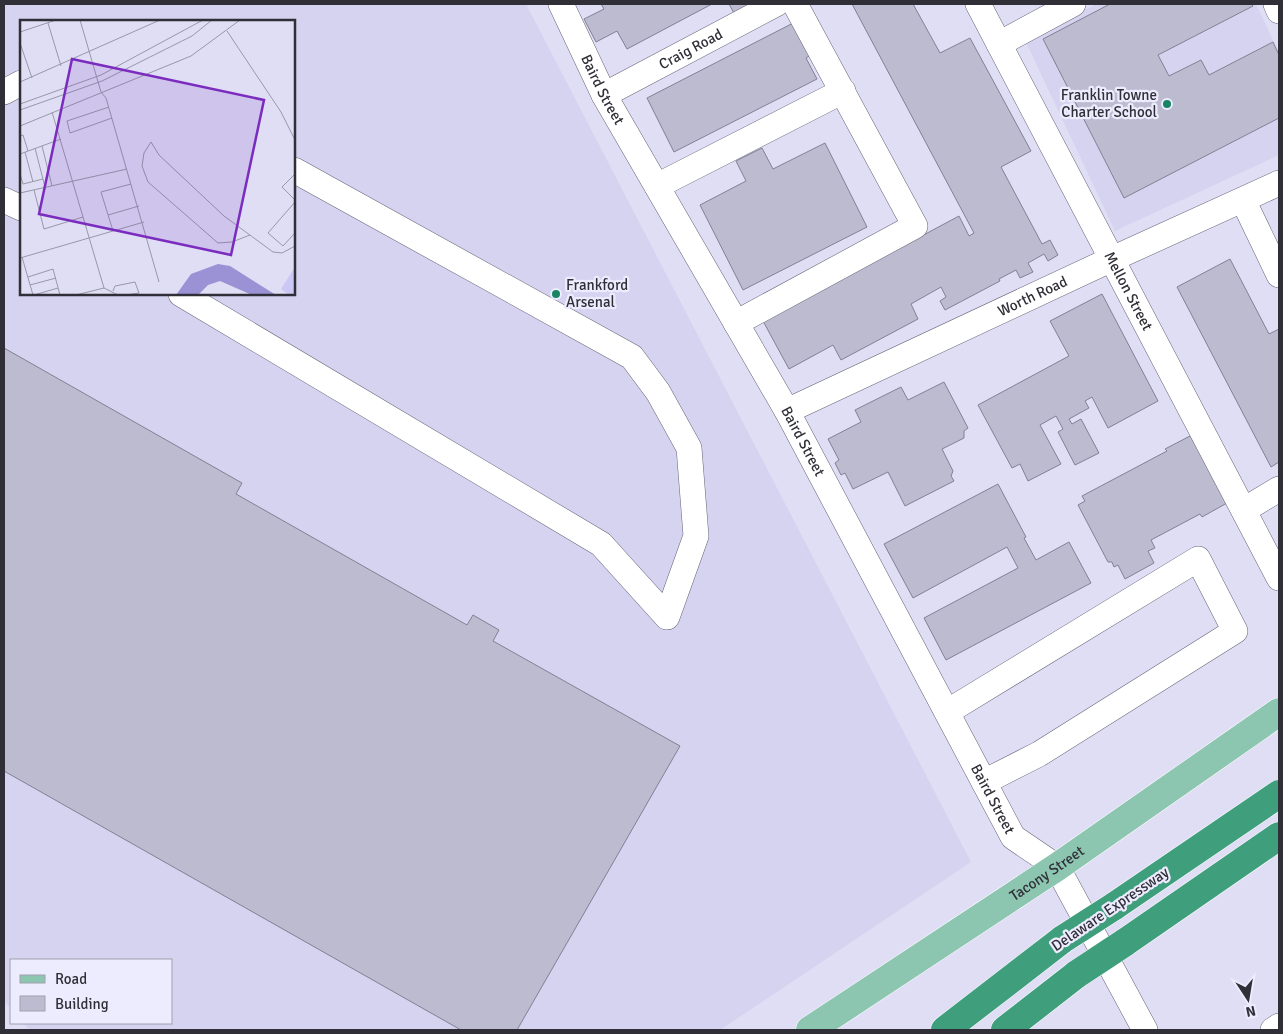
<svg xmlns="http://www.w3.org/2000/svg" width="1283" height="1034" font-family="Signika,sans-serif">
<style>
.built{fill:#d5d3f0;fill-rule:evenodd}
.building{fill:#bcbbd0;stroke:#818094}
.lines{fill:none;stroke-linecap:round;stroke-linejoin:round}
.minor-casing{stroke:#666477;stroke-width:26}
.major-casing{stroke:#fff;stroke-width:29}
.highway-casing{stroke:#fff;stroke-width:29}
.minor{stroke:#fff;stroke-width:25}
.major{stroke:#8cc5b0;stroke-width:28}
.highway{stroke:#3f9f7c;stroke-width:28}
.highway-bridge-casing{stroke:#fff;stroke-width:29;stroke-linecap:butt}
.highway-bridge{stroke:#3f9f7c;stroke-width:28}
.poi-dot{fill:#178563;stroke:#edecfe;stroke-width:2}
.labels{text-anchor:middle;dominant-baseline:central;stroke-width:4.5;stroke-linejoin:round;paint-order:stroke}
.street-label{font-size:15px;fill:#302f37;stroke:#edecfe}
.poi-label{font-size:15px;fill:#302f37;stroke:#edecfe;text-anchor:end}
.inset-road{fill:none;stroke:#9998a8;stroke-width:1}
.view{fill:#7b2cbf;fill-opacity:0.15;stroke:#7b2cbf;stroke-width:2.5}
.inset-edge{fill:none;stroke:#302f37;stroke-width:2.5}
</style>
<rect width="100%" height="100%" fill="#dfdef4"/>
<g class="built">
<path d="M4,4H526L971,862L720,1030H30L23,1023H171V960H11V1009L4,1001ZM21,21H294V294H21Z"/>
<path d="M1097,4H1256L1279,53V155L1115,231L1024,38Z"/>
</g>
<g class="building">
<path d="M601,4H712L627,49L617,31L596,42L584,19L604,9Z"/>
<path d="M729,4H757L735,15Z"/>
<path d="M852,4H913L940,53L970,38L1031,151L1001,167L1042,244L1050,240L1058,255L1048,261L1044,254L1028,263L1033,272L1020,278L1016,270L999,279L1000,281L945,310L940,301L946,297L941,287L911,304L918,319L841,360L833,345L789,369L763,321L959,216L969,236L974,233Z"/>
<path d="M1110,4H1251L1253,6L1158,55L1169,76L1201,60L1209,75L1273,42L1279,55V118L1124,198L1043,39Z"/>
<path d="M801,19L817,51L806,58L817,79L674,152L647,98Z"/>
<path d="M825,143L867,227L743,290L700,205L746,181L736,161L762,148L773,169Z"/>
<path d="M1230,259L1269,334L1279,329V462L1271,467L1177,287Z"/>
<path d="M1102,294L1158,401L1108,428L1092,397L1085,401L1089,408L1069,419L1072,424L1081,419L1099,453L1075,465L1058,432L1063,429L1056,416L1040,425L1061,464L1028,481L1020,464L1012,468L978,405L1069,356L1050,321Z"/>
<path d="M4,348L242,483L236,494L467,625L473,615L499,630L493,641L680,746L517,1030H461L4,771Z"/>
<path d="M944,382L968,428L964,431V438L942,449L953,471L951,476L954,481L905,506L888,472L853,489L845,473L841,475L835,463L839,460L828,439L861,422L855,410L901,387L908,400Z"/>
<path d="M1192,435L1227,503L1202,517L1200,514L1151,540L1155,548L1148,551L1154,563L1125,579L1118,565L1114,567L1112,562H1108L1078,505L1085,501L1082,496L1167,451L1165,449Z"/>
<path d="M998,484L1026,537L1024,538L1036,560L1069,542L1091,583L946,660L924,618L1018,568L1007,547L913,598L884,544Z"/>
</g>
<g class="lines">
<defs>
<g id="minor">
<path id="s1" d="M561,4L604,95L787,411L1013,837L1057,867L1145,1030"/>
<path id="s2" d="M978,4L1279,578"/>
<path d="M1276,4L1279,11"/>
<path d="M999,44L1073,4"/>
<path d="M4,92L21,83"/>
<path id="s3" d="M604,95L776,4"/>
<path d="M657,186L843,91"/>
<path d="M4,200L21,208"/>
<path d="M1243,200L1279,275"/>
<path d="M181,294L601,544L667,617L696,536L689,448L658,392L632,357L294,170"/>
<path d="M736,323L915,226L795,4"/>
<path id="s4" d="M787,411L1112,259L1279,183"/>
<path d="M1244,510L1279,489"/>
<path d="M947,712L1198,559L1235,631L1039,754L984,782"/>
<path d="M1273,1030L1279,1026"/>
</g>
<g id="major">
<path id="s5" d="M810,1030L1057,867L1279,712"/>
</g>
<g id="highway">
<path d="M1113,907L1279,794"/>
<path d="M1124,943L1279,836"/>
<path d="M945,1030L1063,939"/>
<path d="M1005,1030L1077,974"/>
</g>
</defs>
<use href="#minor" class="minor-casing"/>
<use href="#major" class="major-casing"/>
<use href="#highway" class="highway-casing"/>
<use href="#minor" class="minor"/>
<use href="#major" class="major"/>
<use href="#highway" class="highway"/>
<defs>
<g id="highway-bridge">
<path d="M1063,939L1113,907"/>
<path d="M1077,974L1124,943"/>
</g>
</defs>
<use href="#highway-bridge" class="highway-bridge-casing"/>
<use href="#highway-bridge" class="highway-bridge"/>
</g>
<g class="poi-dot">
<circle cx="1167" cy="104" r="5"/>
<circle cx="556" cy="294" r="5"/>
</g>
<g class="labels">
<g class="street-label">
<text stroke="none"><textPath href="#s3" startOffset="98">Craig Road</textPath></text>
<text stroke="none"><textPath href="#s1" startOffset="95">Baird Street</textPath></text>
<text stroke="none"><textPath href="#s2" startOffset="324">Mellon Street</textPath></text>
<text stroke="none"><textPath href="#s4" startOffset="271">Worth Road</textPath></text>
<text stroke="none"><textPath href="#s1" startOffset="500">Baird Street</textPath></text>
<text stroke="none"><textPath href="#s1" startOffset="905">Baird Street</textPath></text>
<text stroke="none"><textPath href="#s5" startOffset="284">Tacony Street</textPath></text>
<text transform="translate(1110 909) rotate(-34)">Delaware Expressway</text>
</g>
<g class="poi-label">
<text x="1157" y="95">Franklin Towne<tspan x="1157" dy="17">Charter School</tspan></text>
<text x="566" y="285" text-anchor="start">Frankford<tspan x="566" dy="17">Arsenal</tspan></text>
</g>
</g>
<g transform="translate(20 20)">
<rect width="275" height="275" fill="#dfdef4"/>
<path d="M275,247V275H269L261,269Z" fill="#cbc8f6"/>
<path d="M198,244L210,246L256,275H232L200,261L188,265L178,275H156L171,254Z" fill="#9a92d5"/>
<path class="inset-road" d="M60,0L81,72L86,78L139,262M28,3L41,46M207,11L261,92L275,120M0,12L36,0M0,23L12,58M0,62L140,0M0,84L81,55L183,0M89,87L47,101L50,113L92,98M0,90L82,61L172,16L192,0M32,92L84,268L56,275M0,106L171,36L220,0M0,116L3,115L8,131M22,126L32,166M15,128L25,167M5,132L13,162M0,134L41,119M0,154L3,164L23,159M275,154L262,167L275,180M14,170L24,209L63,197M0,173L107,149M275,182L248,213L263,226L275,213M88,195L119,186M93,211L81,172L111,164M230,215L212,222L198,223L128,162L122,146L124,133L131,122L139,135L204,196L253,232L262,233L275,226M2,237L13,275M0,238L124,202M8,257L33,249L40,275M10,265L36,258M84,268L98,275M93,271L95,266L115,262L119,273L106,275M14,275L38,268"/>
<path class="view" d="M52,39L244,80L211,235L19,194Z"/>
<rect width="275" height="275" class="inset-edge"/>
</g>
<rect width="1283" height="1034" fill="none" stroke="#302f37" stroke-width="10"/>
<rect x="10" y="959" width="162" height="65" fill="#edecfe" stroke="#a1a0ae"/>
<rect x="20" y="975" width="25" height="8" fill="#8cc5b0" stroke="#a1a0ae"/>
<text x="55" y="984" font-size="15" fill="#302f37">Road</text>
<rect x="20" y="996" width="25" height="15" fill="#bcbbd0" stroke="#a1a0ae"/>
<text x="55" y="1009" font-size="15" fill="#302f37">Building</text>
<g transform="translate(1248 999) rotate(168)" stroke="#edecfe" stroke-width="4" paint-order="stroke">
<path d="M0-4L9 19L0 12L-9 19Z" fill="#302f37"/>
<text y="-8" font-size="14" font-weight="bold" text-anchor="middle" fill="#302f37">N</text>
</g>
</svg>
